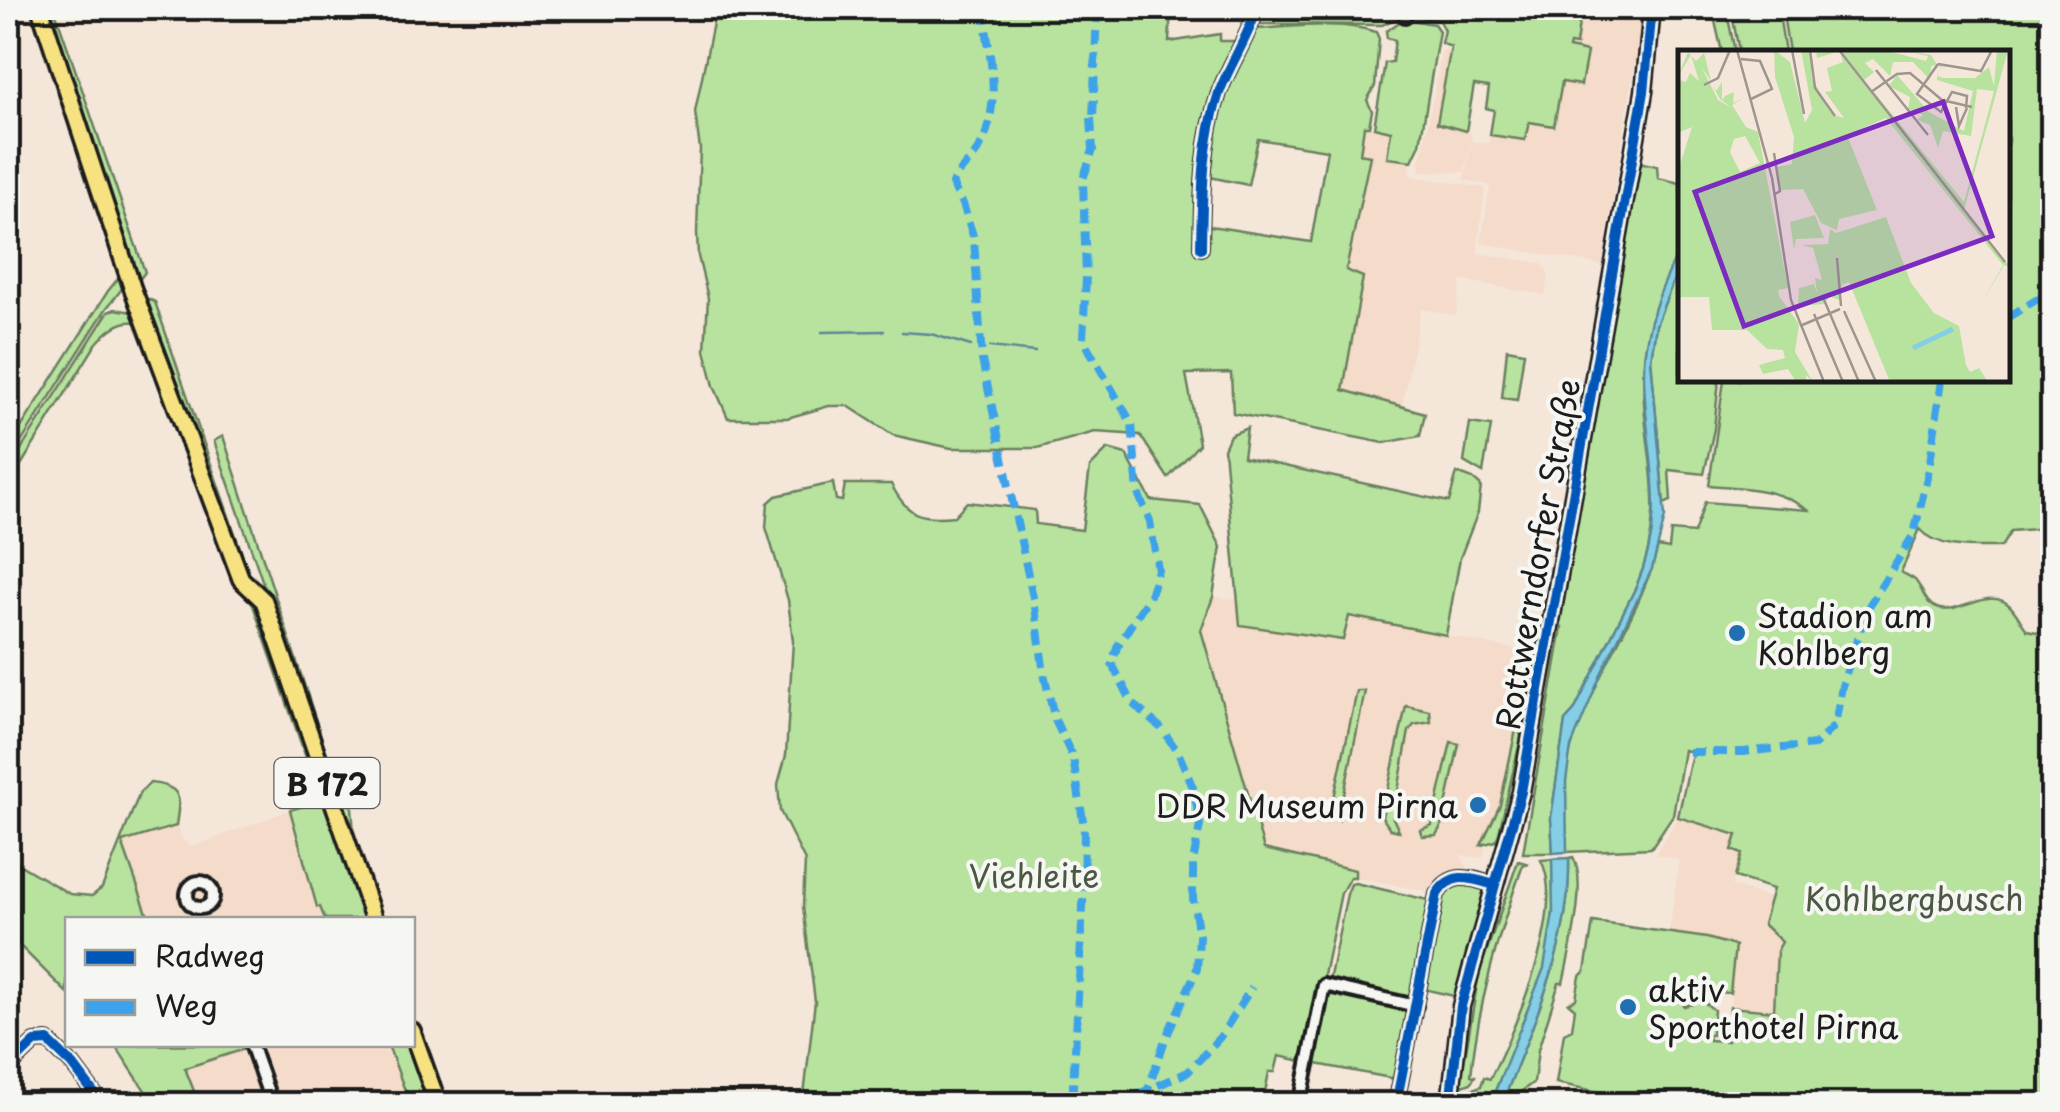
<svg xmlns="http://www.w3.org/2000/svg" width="2060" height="1112" font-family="'Playpen Sans',sans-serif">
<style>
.built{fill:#f4dbca}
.green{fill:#b8e39f;stroke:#6a805e;stroke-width:2.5}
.water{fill:#85cfe6;stroke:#5b8795;stroke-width:2.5}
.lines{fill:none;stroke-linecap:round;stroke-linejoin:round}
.stream{stroke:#5b8795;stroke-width:2.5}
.minor-casing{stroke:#1c1c1c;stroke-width:18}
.secondary-casing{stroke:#1c1c1c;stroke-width:21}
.primary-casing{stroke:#1c1c1c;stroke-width:22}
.minor{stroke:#f6f6f2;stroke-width:10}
.secondary{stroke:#f6f6f2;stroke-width:14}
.primary{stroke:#f6e281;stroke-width:15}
.quiet{stroke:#3da2ea;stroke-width:8;stroke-dasharray:15 8;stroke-linecap:butt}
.cycleway-casing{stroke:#f6f6f2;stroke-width:16}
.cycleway{stroke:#0057b8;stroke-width:10}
.poi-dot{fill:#1f6fb2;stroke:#f6f6f2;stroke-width:4}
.labels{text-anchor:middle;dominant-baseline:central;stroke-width:8;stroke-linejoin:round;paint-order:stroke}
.shield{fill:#f6f6f2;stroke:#5d5d5c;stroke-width:2.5}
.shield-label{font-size:30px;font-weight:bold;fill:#1c1c1c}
.street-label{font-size:32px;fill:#1c1c1c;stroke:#f6f6f2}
.poi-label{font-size:32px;fill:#1c1c1c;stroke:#f6f6f2;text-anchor:start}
.park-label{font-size:32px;fill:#4b5843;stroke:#f6f6f2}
.inset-river{fill:none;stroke:#85cfe6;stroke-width:5}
.inset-road{fill:none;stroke:#9e958e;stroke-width:2.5}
.view{fill:#7b2cbf;fill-opacity:0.15;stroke:#7b2cbf;stroke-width:5}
.inset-edge{fill:none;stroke:#1c1c1c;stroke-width:5}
</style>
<rect width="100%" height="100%" fill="#f5e6da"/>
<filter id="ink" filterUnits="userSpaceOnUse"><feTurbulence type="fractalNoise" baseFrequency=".01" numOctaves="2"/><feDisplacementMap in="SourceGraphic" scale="20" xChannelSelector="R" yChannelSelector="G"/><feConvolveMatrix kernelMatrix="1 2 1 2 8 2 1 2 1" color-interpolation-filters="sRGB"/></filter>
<g filter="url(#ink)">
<g class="built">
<path d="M1581,8L1643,13L1602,265L1481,243L1490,185L1464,180L1471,141L1489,144L1493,116L1569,44H1576Z"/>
<path d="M1442,50L1450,51L1437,122L1472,134L1464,172L1419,171Z"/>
<path d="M1365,126L1392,131L1387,158L1412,161L1408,173L1412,176L1485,188L1477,253L1541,263L1549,274L1545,295L1461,280L1456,315L1421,309L1402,406L1343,390L1363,278L1346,271L1369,157L1360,155Z"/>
<path d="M1213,597L1236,599L1241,625L1343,640L1349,616L1537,654L1528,696L1521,706L1500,805L1482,845L1486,844L1483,858L1460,855L1472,875L1441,894L1355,877L1354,870L1264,850L1201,630Z"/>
<path d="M290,810L317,907L320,906L325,919H149L121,841L176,826L184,841L190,846L197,845Z"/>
<path d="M1678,817L1737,835L1742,854L1732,886L1770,898L1764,924L1782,942L1777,951L1774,1012L1730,1007L1734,946L1669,933L1679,860L1655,854Z"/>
<path d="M240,1045H388L410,1104H199L185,1068L241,1050Z"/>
</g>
<g class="green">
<path d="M46,8H54L145,272L139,280L121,290L106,309L8,463V448L108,291L125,270L135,264Z"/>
<path d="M716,8H1171L1169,42L1220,34V41H1237L1246,30L1210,112L1200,175L1202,252L1204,225L1311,242L1327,150L1258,139L1248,185L1205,176L1221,96L1252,32L1255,29C1293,27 1341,20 1376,32L1379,39L1375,86L1367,100L1372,111L1369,126H1364L1360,154L1370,156L1346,270L1363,277L1343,390L1425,413L1420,436L1384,443L1233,413L1231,373L1186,374L1199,444L1168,478L1140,435L1095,432L1037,448H951L893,435L848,406H829L787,418H728L714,386L705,350L708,298L698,256L697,232L700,149L695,112Z"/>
<path d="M1260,8H1402L1393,20L1382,25L1260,24L1257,19Z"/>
<path d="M1409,8H1581L1576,45L1570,44L1569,48L1587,52L1581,85L1562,82L1554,126L1529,122L1525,140L1490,135L1494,110L1486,108L1489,87L1474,85L1466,131L1437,123L1451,47L1441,43L1444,30L1439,21L1416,16Z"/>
<path d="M1712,8H1726L1735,52H1722Z"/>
<path d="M1731,8H1778L1785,52H1739Z"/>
<path d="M1782,8H2052V535L2035,529L2011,531L2001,547C1975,547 1939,550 1920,529L1901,572C1906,575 1911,577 1915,580C1924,590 1924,605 1940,609C1962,614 1989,587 2009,605C2016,611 2021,623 2027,630L2052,635V1104H1582L1605,1093L1556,1083L1564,1033L1572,1029L1575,1009L1568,1003L1576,999L1580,976L1585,971L1593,922L1707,938L1735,946L1730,993L1680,990L1684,1006L1692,1004L1691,996L1698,997L1714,1010L1712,1035H1708L1709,1040L1727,1041L1730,1007L1774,1011L1777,951L1782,942L1763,924L1773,889L1735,877L1742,854L1732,850L1737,835L1678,817L1691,758L1696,753L1684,750L1673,815L1651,848L1567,852C1564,818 1562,778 1572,745C1593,676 1640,616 1658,547L1669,549L1671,531L1694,533L1705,502L1808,510C1778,488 1745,488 1709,485L1724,380H2008V52H1789Z"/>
<path d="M1404,19L1434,24L1439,31L1420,144L1412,161L1387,158L1391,131L1374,127L1385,63L1392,62L1395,40L1387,38L1386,31Z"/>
<path d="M1638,162L1657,166L1658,178L1680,183C1680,204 1685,233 1678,252C1666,289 1647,321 1644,361C1638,445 1673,501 1636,587L1574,711L1565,721L1551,818L1553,853H1523L1562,627L1557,619Z"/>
<path d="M1680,264V380H1719L1714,429L1704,474L1669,470L1671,501L1664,504L1651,359L1656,325Z"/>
<path d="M148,299L155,302L368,919H325L320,907H317L290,810L321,801L163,346C141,312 120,316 96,344L8,486V470L108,312L115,309L132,312Z"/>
<path d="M1507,349L1524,352L1517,400L1502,398Z"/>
<path d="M1470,423L1491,426L1483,473L1464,462Z"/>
<path d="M1247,428L1243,457L1449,502L1457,473L1473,479L1481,486L1478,512L1460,558L1446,635L1349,616L1343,640L1240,625L1224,449L1230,435Z"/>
<path d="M223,436L339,791L352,807L354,834L383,919H379L214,441Z"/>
<path d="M1108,449L1126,454L1151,500L1200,505L1221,547L1213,597L1201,630L1264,849L1355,870V877H1350L1341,893L1306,1062L1279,1056L1275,1072H1269L1264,1098L1268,1100L1267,1104H803L815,1001L803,907L805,861L780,811L778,784L786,755L793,641L788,600L766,527L768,503L776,496L833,483L836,500L842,501L845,484H891C907,515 919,520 954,516L967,502L1035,510L1036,524L1082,530L1090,467Z"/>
<path d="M1357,691H1365L1339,819L1332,807Z"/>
<path d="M1406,706L1430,711L1431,722L1414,725L1409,731L1393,818L1399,831L1390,829L1382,817Z"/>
<path d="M1518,720L1521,737L1499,833L1496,841L1481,845L1500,805Z"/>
<path d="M1451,742L1459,744L1442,825L1436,835L1422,836L1420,830L1432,825Z"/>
<path d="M150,783C183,786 180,797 176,826L122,842L149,919L68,920L67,993L19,945L20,920L8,887V858L70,894L92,896L102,888L140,792Z"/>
<path d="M1573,857C1588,881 1569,955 1563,983H1559L1538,1050L1534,1082L1518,1094L1510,1104H1502C1533,1023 1571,947 1569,858Z"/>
<path d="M1552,859C1553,888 1555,916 1550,944C1540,1000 1509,1051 1490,1104H1459L1460,1094L1481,1086L1484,1077L1490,1079C1515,1028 1567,912 1541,860Z"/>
<path d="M1518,861L1529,864L1523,865C1498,934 1479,1001 1471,1075L1475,1076L1471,1083L1463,1086L1461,1081L1479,973Z"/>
<path d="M1459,881L1485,887L1454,996L1424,989L1441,894L1444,888Z"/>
<path d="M1355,883L1432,901L1412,1002L1329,981L1347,894L1351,884Z"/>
<path d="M1331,989L1411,1007L1396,1079L1311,1063L1327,992Z"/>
<path d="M240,1044L242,1050L185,1068L199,1104H154L115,1045Z"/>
<path d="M388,1045H411L432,1104H410Z"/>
</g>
<g class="water">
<path d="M1680,248V264L1656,325L1651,359L1665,517L1652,569L1602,672L1571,747L1566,781L1567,852L1553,853L1551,818L1565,721L1574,711L1636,587C1672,505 1642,448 1644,366C1645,324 1662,286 1680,248Z"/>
<path d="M1569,858C1571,947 1533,1023 1502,1104H1490L1544,968L1553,913L1552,859Z"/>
</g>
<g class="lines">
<g class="stream">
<path d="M822,332L884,331"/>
<path d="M902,332L931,334L971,346"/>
<path d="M990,347L1035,352"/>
</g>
<defs>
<g id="minor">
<path d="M1405,16V8"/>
<path d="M1201,248C1202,196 1202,143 1219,93C1230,63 1248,38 1257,8"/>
<circle cx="200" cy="895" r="13"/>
<path d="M251,1044L272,1104"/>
<path d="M8,1068L35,1042L48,1041L73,1065L102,1104"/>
<path d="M1300,1104L1324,985L1416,1006"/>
<path d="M1396,1104L1437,894C1452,870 1471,878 1494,885"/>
</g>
<path id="secondary" d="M1450,1104L1461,1006L1521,792L1644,92L1652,8"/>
<g id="primary">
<path d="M40,8L132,287L241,579L264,601L374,920"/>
<path d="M412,1031L438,1104"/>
</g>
</defs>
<use href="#minor" class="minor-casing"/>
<use href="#secondary" class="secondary-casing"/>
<use href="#primary" class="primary-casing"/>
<use href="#minor" class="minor"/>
<use href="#secondary" class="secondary"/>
<use href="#primary" class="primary"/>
<g class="quiet">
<path d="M983,8C989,54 1003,103 980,147C973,160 959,169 952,184L963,204L974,239L982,360L1035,607L1044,674L1055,720L1073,758L1084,827L1083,907L1072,1104"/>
<path d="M1097,8L1093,120L1091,118L1093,150L1083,179L1086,277L1083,339L1132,424L1138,493L1150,521L1158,570L1150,595L1117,647L1112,664L1133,704L1161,728L1178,752L1194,790L1200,825L1193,862V899L1199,936L1197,969L1165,1040L1143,1104"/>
<path d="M2008,317L2036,300L2052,296"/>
<path d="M1689,752H1743L1815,745L1835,725L1842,686L1867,609L1914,534L1929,469L1942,380"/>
<path d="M1116,1104L1188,1072L1220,1037L1252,987"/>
</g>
<defs>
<g id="cycleway">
<path d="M1201,248C1202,196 1202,143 1219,93C1230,63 1248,38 1257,8"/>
<path d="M8,1068L35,1042L48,1041L73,1065L102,1104"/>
<path d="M1396,1104L1437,894C1452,870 1471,878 1494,885"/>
<path d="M1450,1104L1461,1006L1521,792L1644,92L1652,8"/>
</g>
</defs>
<use href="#cycleway" class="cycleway-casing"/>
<use href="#cycleway" class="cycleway"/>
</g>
</g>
<g class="poi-dot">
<circle cx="1737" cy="633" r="10"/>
<circle cx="1478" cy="805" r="10"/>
<circle cx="1628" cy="1007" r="10"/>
</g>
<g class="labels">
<rect class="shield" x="274.5" y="758" width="105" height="50" rx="8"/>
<g class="shield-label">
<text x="327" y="783">B 172</text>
</g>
<g class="street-label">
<text transform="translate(1537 554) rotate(-80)">Rottwerndorfer Straße</text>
</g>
<g class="poi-label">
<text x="1757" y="615">Stadion am<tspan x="1757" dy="37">Kohlberg</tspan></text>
<text x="1458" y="805" text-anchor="end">DDR Museum Pirna</text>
<text x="1648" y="989">aktiv<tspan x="1648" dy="37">Sporthotel Pirna</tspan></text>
</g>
<g class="park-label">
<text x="1034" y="875">Viehleite</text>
<text x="1914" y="898">Kohlbergbusch</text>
</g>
</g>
<g transform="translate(1678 50)">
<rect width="332" height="332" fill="#f5e6da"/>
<path d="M96,0L112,12L127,73L134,60L123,0H132L134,29L156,65L166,68L147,42L154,41L149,18L165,12L162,1L139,8L138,0H206L248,11L250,6L223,0L253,5L259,15L253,16L252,30L235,12H215L212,26L195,9L187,13L196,22L186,30L286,152L316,41L299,39L293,86L265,81L260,98L252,75L239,70L245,65L230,59L232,47L211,36L219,25L251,62L286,81L295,41L259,30L261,16L268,18L261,17L259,26L266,28H297L311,17L316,36L319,0H330L286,160L332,217L326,215L304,253L325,215L208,68L169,85L199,160L161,169L159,180L143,173L125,139L102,140L99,117L114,114L116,87L97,27ZM10,2L18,11L26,3L33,31L24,18L40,50L54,58L42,49L33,33L38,41L44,32V50L47,46L56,42L55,53L67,47L54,55L68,77L80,82L110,238L100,240L101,246L121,274L117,302L135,332L128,325V332H118L110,319L85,324L81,315L107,308L105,300L89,299L69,280H34L31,247H0V121L14,77L0,83V30L8,32L12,23L21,31L13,5L0,26ZM67,86L82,113L62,122L52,102L56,89ZM137,165L146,188L118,189L116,200L112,172ZM208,167L233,233L256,263L281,276L288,315L292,322L301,318L310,332H212L171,232L164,235L161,250L151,246L147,254L120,256L121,238L136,234L139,243L137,228L144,230L135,198L124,195L150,194L152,179L158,183Z" fill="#b8e39f" fill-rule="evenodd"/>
<path class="inset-river" d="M235,298L275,279"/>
<path class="inset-road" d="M59,0L94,128L113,250L146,332M114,0L126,64M132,0L137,38L157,66M161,0L327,212M63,9L82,11L94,39L73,49M260,14L239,44L263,62L274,42L289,46L288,58M260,14L303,21L314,0M198,20L250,85M26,35L40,28L52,0M193,42L219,24L232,23L264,50L294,57M278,57L281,76L289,58M96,103L102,141L97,144M159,208L163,256M144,245L181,332M166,261L198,332M136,264L165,332M122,276L162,259"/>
<path class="view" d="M265,52L314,186L66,276L17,142Z"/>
<rect width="332" height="332" class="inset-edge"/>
</g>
<rect width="2060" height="1112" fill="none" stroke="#f6f6f2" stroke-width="40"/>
<rect x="20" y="20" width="2020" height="1072" fill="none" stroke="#1c1c1c" stroke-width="4" filter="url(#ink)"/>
<rect x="65" y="917" width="350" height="130" fill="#f6f6f2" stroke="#9f9f9c" stroke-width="2.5"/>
<rect x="85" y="950" width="50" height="15" fill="#0057b8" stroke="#9f9f9c" stroke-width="2.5"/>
<text x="155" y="967" font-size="30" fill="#1c1c1c">Radweg</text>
<rect x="85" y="1000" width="50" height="15" fill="#3da2ea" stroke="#9f9f9c" stroke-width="2.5"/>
<text x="155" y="1017" font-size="30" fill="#1c1c1c">Weg</text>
</svg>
